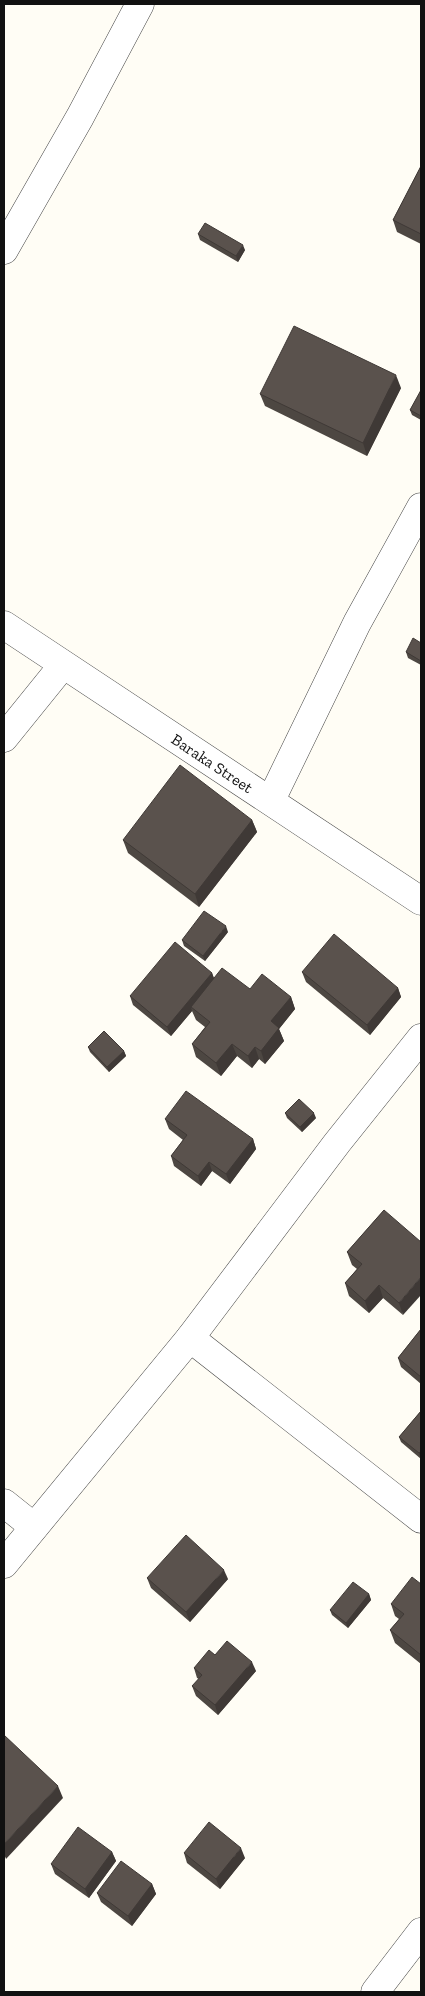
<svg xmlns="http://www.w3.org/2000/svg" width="425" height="1996" font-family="'Zilla Slab',serif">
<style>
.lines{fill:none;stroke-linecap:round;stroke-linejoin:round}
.minor-casing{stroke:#444;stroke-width:29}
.minor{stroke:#fff;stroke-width:28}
.wall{fill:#4d4742}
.shaded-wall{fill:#3f3936}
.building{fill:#5a524d;stroke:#3f3936}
.labels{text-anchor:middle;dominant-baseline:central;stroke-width:5;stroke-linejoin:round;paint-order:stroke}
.street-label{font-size:16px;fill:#111;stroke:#fff}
</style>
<rect width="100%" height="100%" fill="#fffdf5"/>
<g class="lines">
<defs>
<g id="minor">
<path d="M4,250L80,117L140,4"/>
<path id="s1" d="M4,625L421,901"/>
<path d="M4,738L63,665"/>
<path d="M271,800L357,623L421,507"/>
<path d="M190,1338L421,1519"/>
<path d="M4,1503L34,1527"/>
<path d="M4,1564L190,1338L337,1143L421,1038"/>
<path d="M375,1992L421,1932"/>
</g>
</defs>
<use href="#minor" class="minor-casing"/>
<use href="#minor" class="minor"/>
</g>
<g class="wall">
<path d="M421,166V244L397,232L393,220Z"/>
<path d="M198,234L245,250L238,262L200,240Z"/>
<path d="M401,388L367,456L265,406L260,394Z"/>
<path d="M421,391V420L412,415L410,410Z"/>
<path d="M421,643V665L408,658L406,652Z"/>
<path d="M252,820L257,832L199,907L128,853L123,840Z"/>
<path d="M228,932L205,961L184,946L182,940Z"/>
<path d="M302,972L398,988L401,997L370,1035L306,982Z"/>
<path d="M212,973L214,979L250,989L291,997L295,1009L279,1029L284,1041L265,1064L259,1059L252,1068L237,1056L221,1076L196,1057L192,1044L205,1027L196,1020L192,1011L171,1036L133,1005L130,996Z"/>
<path d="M88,1047L124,1051L126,1056L109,1072L90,1052Z"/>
<path d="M285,1113L316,1118L302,1132L287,1118Z"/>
<path d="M165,1119L253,1139L256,1149L230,1184L212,1171L201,1186L174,1166L171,1156L183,1140L169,1129Z"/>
<path d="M384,1210L403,1315L383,1298L369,1313L349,1296L345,1283L357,1269L352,1265L347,1252Z"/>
<path d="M421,1329V1384L401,1367L398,1358Z"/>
<path d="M421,1411V1459L401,1442L399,1437Z"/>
<path d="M147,1578L228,1579L190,1622L151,1588Z"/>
<path d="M421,1584V1664L395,1643L390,1630L399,1619L395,1616L391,1604Z"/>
<path d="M369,1594L371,1600L348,1628L332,1615L330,1610Z"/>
<path d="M215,1655L256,1671L218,1715L196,1696L192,1686L199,1679L197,1678L194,1668Z"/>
<path d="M112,1852L116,1861L89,1898L55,1874L51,1864Z"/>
<path d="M184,1853L245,1858L220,1889L187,1863Z"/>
<path d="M152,1884L156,1894L132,1926L101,1902L97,1893Z"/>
</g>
<g class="shaded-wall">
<path d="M243,245L245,250L238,262L236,256Z"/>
<path d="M396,375L401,388L367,456L363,443Z"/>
<path d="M252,820L257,832L199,907L195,894Z"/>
<path d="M226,926L228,932L205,961L203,956Z"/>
<path d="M212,973L216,983L191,1007L192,1011L171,1036L167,1027Z"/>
<path d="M398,988L401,997L370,1035L367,1025Z"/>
<path d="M291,997L295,1009L279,1029L284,1041L265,1064L261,1051L271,1021Z"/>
<path d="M232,1044L237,1056L221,1076L216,1063Z"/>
<path d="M255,1047L259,1059L252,1068L248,1056Z"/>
<path d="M124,1051L126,1056L109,1072L107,1067Z"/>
<path d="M314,1113L316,1118L302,1132L300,1127Z"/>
<path d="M253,1139L256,1149L230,1184L226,1174Z"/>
<path d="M209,1162L212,1171L201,1186L198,1176Z"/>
<path d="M421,1277V1295L403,1315L399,1303Z"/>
<path d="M379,1285L383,1298L369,1313L365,1301Z"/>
<path d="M421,1451V1459L419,1453Z"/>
<path d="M224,1570L228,1579L190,1622L186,1612Z"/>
<path d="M369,1594L371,1600L348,1628L346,1623Z"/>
<path d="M252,1662L256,1671L218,1715L215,1705Z"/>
<path d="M58,1786L63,1798L6,1859L4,1854V1844Z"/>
<path d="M241,1848L245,1858L220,1889L216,1879Z"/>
<path d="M112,1852L116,1861L89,1898L85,1889Z"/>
<path d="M152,1884L156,1894L132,1926L128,1916Z"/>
</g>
<g class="building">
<path d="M421,166V234L393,220Z"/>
<path d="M205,223L243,245L236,256L198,234Z"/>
<path d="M294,326L396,375L363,443L260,394Z"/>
<path d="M421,390V416L410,410Z"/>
<path d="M413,638L421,643V661L406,652Z"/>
<path d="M180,765L252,820L195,894L123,840Z"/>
<path d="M204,911L226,926L203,956L182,940Z"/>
<path d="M334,934L398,988L367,1025L302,972Z"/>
<path d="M175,942L212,973L167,1027L130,996Z"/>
<path d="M222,968L250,989L262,974L291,997L271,1021L279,1028L261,1051L255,1047L248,1056L232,1044L216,1063L192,1044L210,1022L191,1007Z"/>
<path d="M104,1031L124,1051L107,1067L88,1047Z"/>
<path d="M186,1091L253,1139L226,1174L209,1162L198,1176L171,1156L187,1135L165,1119Z"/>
<path d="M299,1099L314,1113L300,1127L285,1113Z"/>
<path d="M384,1210L421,1242V1277L399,1303L379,1285L365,1301L345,1283L362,1264L347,1252Z"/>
<path d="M421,1329V1377L398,1358Z"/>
<path d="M421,1411V1451L419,1453L399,1437Z"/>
<path d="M186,1535L224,1570L186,1612L147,1578Z"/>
<path d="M412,1577L421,1584V1655L390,1630L404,1614L391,1604Z"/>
<path d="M353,1582L369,1594L346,1623L330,1610Z"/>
<path d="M227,1641L252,1662L215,1705L192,1686L202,1675L194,1668L209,1650L215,1655Z"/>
<path d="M4,1735L58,1786L4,1844Z"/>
<path d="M209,1822L241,1848L216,1879L184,1853Z"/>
<path d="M78,1827L112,1852L85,1889L51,1864Z"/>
<path d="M121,1861L152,1884L128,1916L97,1893Z"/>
</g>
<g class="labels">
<g class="street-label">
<text stroke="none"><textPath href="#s1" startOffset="250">Baraka Street</textPath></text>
</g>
</g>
<rect width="425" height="1996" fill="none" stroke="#111111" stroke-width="10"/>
</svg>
